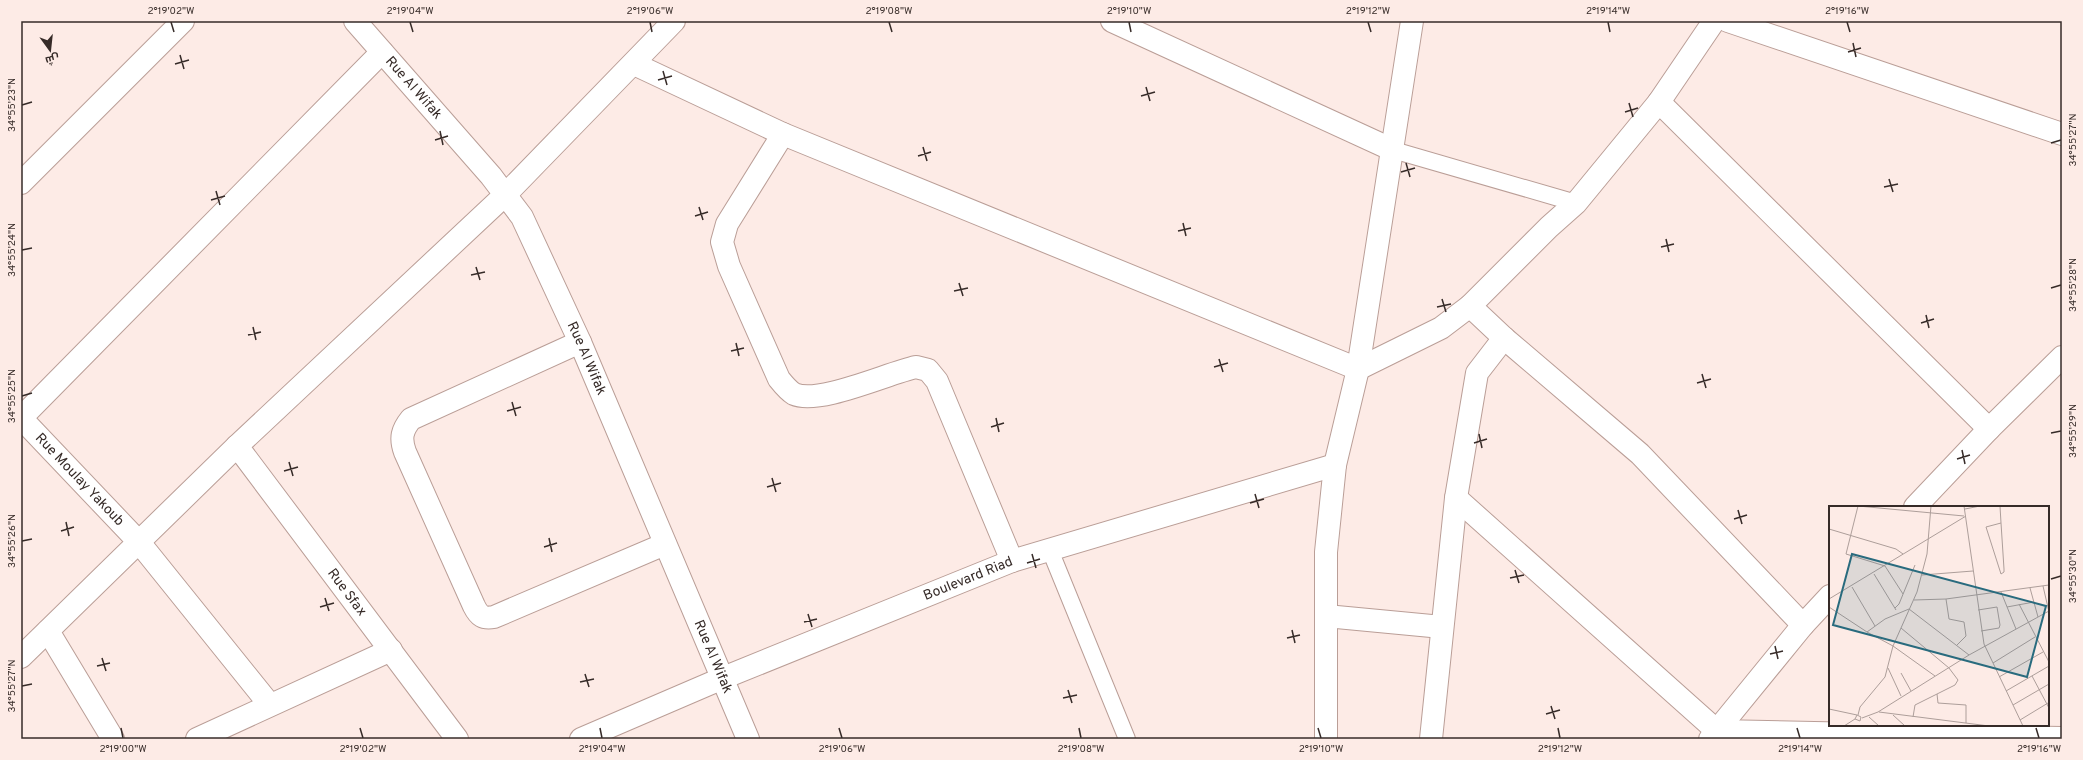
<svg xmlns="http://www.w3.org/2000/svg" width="2083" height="760" font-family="Overpass,Cairo,sans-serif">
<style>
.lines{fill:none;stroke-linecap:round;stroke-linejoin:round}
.lane-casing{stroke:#ba9e97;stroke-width:18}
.street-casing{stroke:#ba9e97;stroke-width:24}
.secondary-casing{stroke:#ba9e97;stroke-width:24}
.lane{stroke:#fff;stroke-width:16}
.street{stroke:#fff;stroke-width:22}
.secondary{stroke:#fff;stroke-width:22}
.ticks{fill:none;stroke:#362b28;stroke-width:1.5}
.labels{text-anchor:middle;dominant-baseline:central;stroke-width:3;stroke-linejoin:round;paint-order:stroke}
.street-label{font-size:14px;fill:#362b28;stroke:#fdebe6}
.inset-road{fill:none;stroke:#ad9e9a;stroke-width:1}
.view{fill:#296b7e;fill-opacity:0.15;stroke:#296b7e;stroke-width:2}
.inset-edge{fill:none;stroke:#362b28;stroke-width:2}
.neatline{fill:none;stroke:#362b28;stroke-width:1.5}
.ticks-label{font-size:10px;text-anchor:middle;fill:#362b28}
</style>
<rect width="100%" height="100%" fill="#fdebe6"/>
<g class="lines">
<defs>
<g id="lane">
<path d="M1393,150L1576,203"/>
<path d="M1050,550L1127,739"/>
</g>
<g id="street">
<path d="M1112,21L1393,150"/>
<path d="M1728,21L2062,134"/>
<path d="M634,64L783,134L1358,369L1441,328L1470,306L1549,227L1576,203L1659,102L1714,21"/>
<path d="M1659,102L1989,429"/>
<path d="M783,134L727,224L722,242L729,266L779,379C783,384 789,391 794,394C819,405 888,373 916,367L928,370L937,381L1012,561"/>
<path d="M21,183L183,21"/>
<path d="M1470,306L1504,338L1640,454L1803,625"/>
<path d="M580,342L411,419C402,430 400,438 405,452L474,606C479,616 483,619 494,617L665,544"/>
<path d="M21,418L382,52"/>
<path id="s1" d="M21,418L138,541L270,705"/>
<path id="s2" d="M237,446L457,739"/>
<path d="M1456,498L1717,731L2062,738"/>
<path d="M1326,616L1442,627"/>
<path d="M48,631L113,739"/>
<path d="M21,657L237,446L506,194"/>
<path d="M197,739L391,650"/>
<path id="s3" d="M581,739L723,678L1012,561L1335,465"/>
<path d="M1326,739V552L1335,465L1358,369L1412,21"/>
<path d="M1431,739L1456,498L1477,373L1504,338"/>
</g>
<g id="secondary">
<path id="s4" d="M355,21L491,176L522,217L580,342L748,739"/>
<path d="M506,194L674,21"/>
<path d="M1915,507L1989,429L2062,357"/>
<path d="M1710,739L1803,625L1830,596"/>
</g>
</defs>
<use href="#lane" class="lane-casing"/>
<use href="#street" class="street-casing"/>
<use href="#secondary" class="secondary-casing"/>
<use href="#lane" class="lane"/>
<use href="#street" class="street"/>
<use href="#secondary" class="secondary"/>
</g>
<path class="ticks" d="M171,22L174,32M410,22L413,32M650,22L652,32M889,22L892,32M1129,22L1131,32M1368,22L1371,32M1608,22L1610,32M1847,22L1850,32M1853,43L1856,57M1848,52L1861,48M180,55L184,69M175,64L189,60M663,71L667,85M658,80L672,76M1146,87L1150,101M1141,96L1155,92M1629,103L1633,117M22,105L32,102M1625,112L1638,108M440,131L443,145M435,140L448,136M2051,143L2061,140M923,147L927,161M918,156L931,152M1406,163L1410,177M1401,172L1415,168M1889,179L1893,192M1884,187L1898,184M216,191L220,205M211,200L225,196M699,207L703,220M695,216L708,212M1183,223L1186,236M1178,231L1191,228M1666,239L1669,252M1661,247L1674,244M22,250L32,248M476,267L480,280M471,275L485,272M959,283L963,296M2051,288L2061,285M954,291L968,288M1442,299L1446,312M1437,307L1451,304M1926,315L1929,328M1921,323L1934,319M253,327L256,340M248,335L261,332M736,343L739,356M731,351L744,348M1219,359L1223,372M1214,367L1228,363M1702,374L1706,388M1697,383L1711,379M22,396L32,393M512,402L516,416M507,411L521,407M996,418L999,432M991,427L1004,423M2051,433L2061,431M1479,434L1482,448M1474,443L1487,439M1962,450L1965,464M1957,459L1970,455M289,462L293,476M284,471L298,467M772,478L776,492M767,487L781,483M1255,494L1259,508M1250,503L1264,499M1738,510L1742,524M1734,519L1747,515M66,522L69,536M61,531L74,527M549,538L552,552M22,541L32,539M544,547L557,543M1032,554L1036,568M1027,563L1040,559M1515,570L1519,583M1510,578L1524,575M2051,579L2061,576M325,598L329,611M320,607L334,603M808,614L812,627M804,622L817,619M1292,630L1295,643M1287,638L1300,635M1775,646L1778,659M1770,654L1783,651M102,658L106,671M97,666L110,663M585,674L589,687M580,682L594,679M22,686L32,684M1068,690L1072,703M1063,698L1077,695M1551,706L1555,719M1546,714L1560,710M121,728L123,738M360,728L363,738M600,728L602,738M839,728L842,738M1079,728L1081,738M1318,728L1321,738M1558,728L1560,738M1797,728L1800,738M2036,728L2039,738"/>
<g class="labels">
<g class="street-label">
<text stroke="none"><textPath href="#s4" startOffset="89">Rue Al Wifak</textPath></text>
<text stroke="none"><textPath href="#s4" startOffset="413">Rue Al Wifak</textPath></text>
<text stroke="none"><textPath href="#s1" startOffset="85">Rue Moulay Yakoub</textPath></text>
<text stroke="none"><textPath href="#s3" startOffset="419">Boulevard Riad</textPath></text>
<text stroke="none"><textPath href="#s2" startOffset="183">Rue Sfax</textPath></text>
<text stroke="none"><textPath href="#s4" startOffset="737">Rue Al Wifak</textPath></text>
</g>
</g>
<g transform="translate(1829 506)">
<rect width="220" height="220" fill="#fdebe6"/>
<path class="inset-road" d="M29,0L17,48L56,60L74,88M29,0L135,10M135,0L155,138L194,220M171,0L172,17L175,63V66L172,68L157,21L172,17M136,3L151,0M0,23L67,43L74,48M45,68L67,104M93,69L144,65M214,80L220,106M23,81L46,120M201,82L209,111M172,86L187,123M0,93L137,10M117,93L120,113L135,116L137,130L128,139M85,94L117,93L220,79M190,98L220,156M0,101L38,126L64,140L106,170M178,101L205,96M66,102L70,98L86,59M149,104L168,101L171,119L170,122L152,125M72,122L120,162L129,174L126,179L86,199L84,211M38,126L56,113L80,103L140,149M164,157L206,131M59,162L72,190M72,167L82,185M203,170L220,202M170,171L214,146M177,185L220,160M108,188L109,197L137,199V217M184,199L220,178M0,203L28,209M50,206L160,220M29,209L31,201L56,171L64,140L88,86L98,48L102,0M64,209L76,220M40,211L50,220M33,212L49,206L140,149L220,105M191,214L219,197M15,220L26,213L28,209L32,211L31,215L26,213"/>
<path class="view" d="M23,48L217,100L198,171L4,119Z"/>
<rect width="220" height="220" class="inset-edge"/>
</g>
<rect width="2083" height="760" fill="none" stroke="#fdebe6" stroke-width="44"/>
<g transform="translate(50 50) rotate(165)" stroke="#fdebe6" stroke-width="3" paint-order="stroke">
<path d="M0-3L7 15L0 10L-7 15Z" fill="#362b28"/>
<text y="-6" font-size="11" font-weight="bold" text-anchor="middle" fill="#362b28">ش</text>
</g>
<rect x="22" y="22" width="2039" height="716" class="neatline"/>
<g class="ticks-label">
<text x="171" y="14">2°19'02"W</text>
<text x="410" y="14">2°19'04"W</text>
<text x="650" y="14">2°19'06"W</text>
<text x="889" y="14">2°19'08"W</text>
<text x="1129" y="14">2°19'10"W</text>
<text x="1368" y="14">2°19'12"W</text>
<text x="1608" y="14">2°19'14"W</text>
<text x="1847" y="14">2°19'16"W</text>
<text transform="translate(11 105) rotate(-90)" y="4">34°55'23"N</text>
<text transform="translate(2072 140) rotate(-90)" y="4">34°55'27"N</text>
<text transform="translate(11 250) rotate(-90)" y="4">34°55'24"N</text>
<text transform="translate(2072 285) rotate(-90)" y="4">34°55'28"N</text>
<text transform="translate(11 396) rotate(-90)" y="4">34°55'25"N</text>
<text transform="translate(2072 431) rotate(-90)" y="4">34°55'29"N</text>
<text transform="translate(11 541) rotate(-90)" y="4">34°55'26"N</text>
<text transform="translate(2072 576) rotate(-90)" y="4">34°55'30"N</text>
<text transform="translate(11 686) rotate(-90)" y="4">34°55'27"N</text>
<text x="123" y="752">2°19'00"W</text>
<text x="363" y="752">2°19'02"W</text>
<text x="602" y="752">2°19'04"W</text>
<text x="842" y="752">2°19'06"W</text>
<text x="1081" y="752">2°19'08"W</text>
<text x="1321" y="752">2°19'10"W</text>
<text x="1560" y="752">2°19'12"W</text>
<text x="1800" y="752">2°19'14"W</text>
<text x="2039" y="752">2°19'16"W</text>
</g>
</svg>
